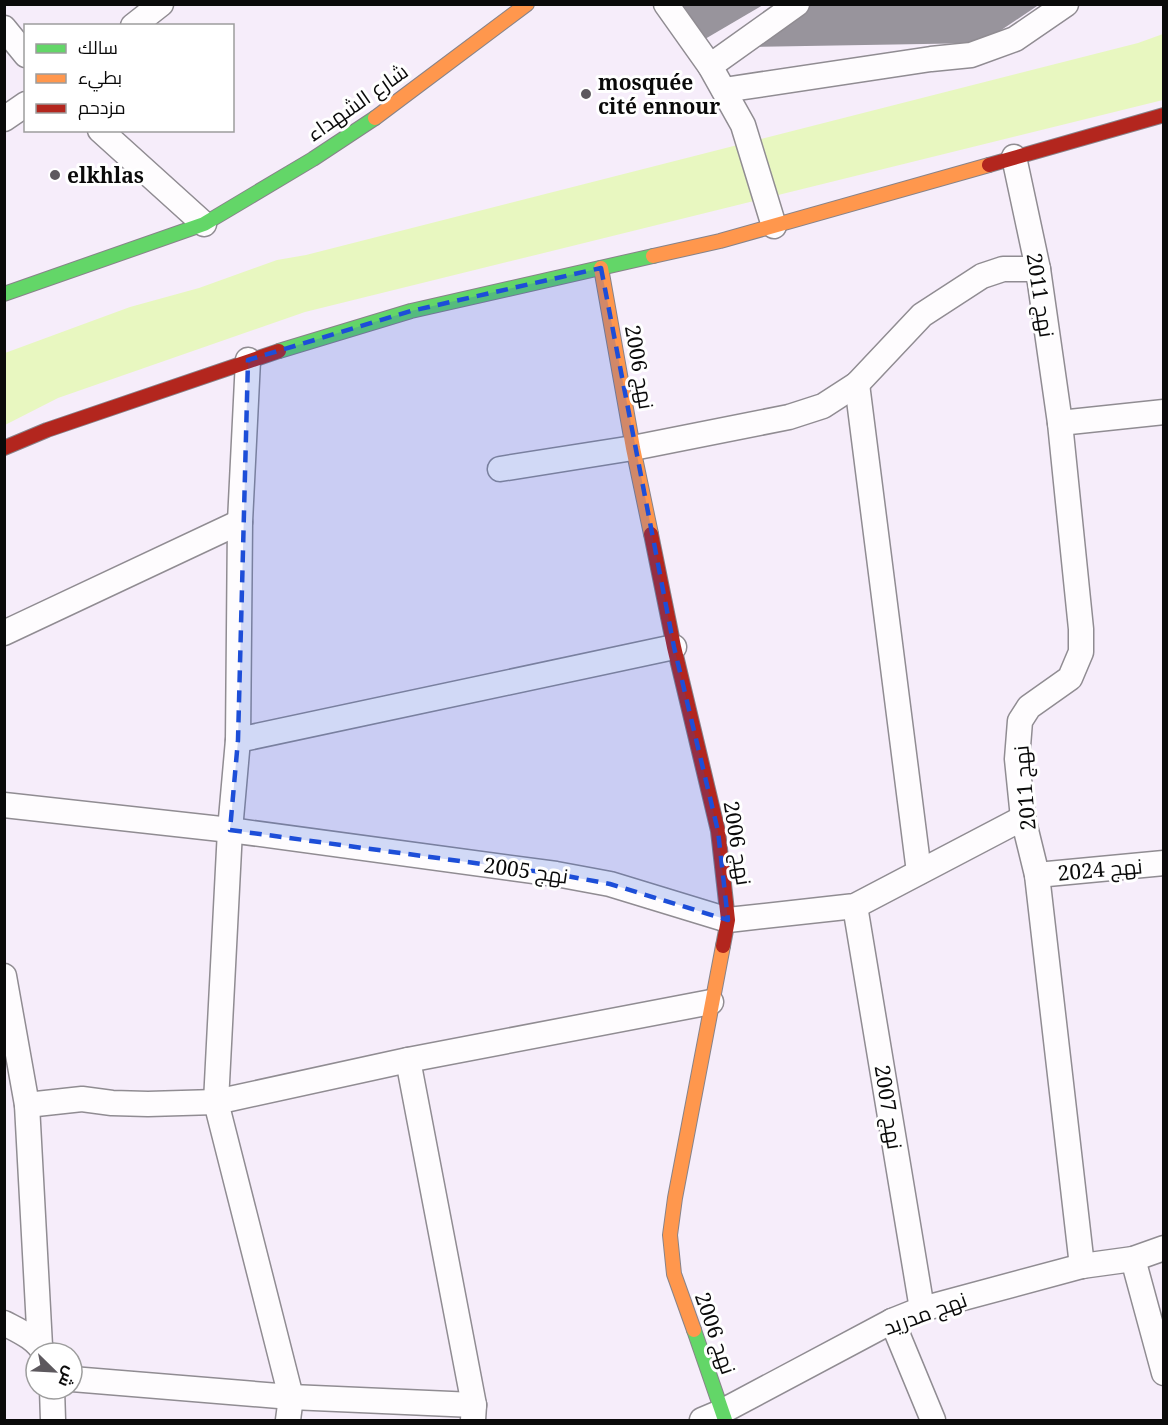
<svg xmlns="http://www.w3.org/2000/svg" width="1168" height="1425" font-family="'Noto Serif',Cairo,serif">
<style>
.water{fill:#e8f7c0}
.building{fill:#98949c}
.lines{fill:none;stroke-linecap:round;stroke-linejoin:round}
.street-casing{stroke:#908c92;stroke-width:27}
.fast-casing{stroke:#878389;stroke-width:16}
.slow-casing{stroke:#878389;stroke-width:16}
.jam-casing{stroke:#878389;stroke-width:16}
.street{stroke:#fefcfe;stroke-width:24}
.fast{stroke:#63d668;stroke-width:14}
.slow{stroke:#ff974d;stroke-width:14}
.jam{stroke:#b3261e;stroke-width:14}
.marked{fill:#1d4ed8;fill-opacity:0.2;stroke:#1d4ed8;stroke-width:4.5;stroke-dasharray:12 8;stroke-linejoin:round}
.poi-dot{fill:#5d595e;stroke:#fff;stroke-width:2}
.labels{text-anchor:middle;dominant-baseline:central;stroke-width:6;stroke-linejoin:round;paint-order:stroke}
.poi-label{font-size:21px;font-weight:bold;fill:#0a0a0a;stroke:#fff;text-anchor:start}
.street-label{font-size:21px;fill:#0a0a0a;stroke:#fff}
</style>
<rect width="100%" height="100%" fill="#f6edfa"/>
<path class="water" d="M1163,34V100L305,312L58,398L5,425V353L130,307L199,288L277,260L306,255L1138,43Z"/>
<g class="building">
<path d="M812,4H1040L982,43L748,47Z"/>
<path d="M683,5H763L705,39Z"/>
</g>
<g class="lines">
<defs>
<g id="street">
<path d="M666,4L710,66L743,125L774,226"/>
<path d="M133,26L161,4"/>
<path d="M4,28L26,55"/>
<path d="M710,66L797,4"/>
<path d="M724,90L931,59L971,55L1015,39L1066,4"/>
<path d="M4,119L26,104"/>
<path d="M100,130L204,224"/>
<path d="M1014,157L1038,269L1060,423L1081,629V652L1070,678L1029,707L1020,721L1017,759L1023,818L1037,875L1082,1266"/>
<path d="M248,360L240,522L238,740L230,830L216,1102L291,1397L288,1420"/>
<path d="M857,384L919,872"/>
<path d="M1060,423L1164,412"/>
<path d="M500,469L633,448L789,417L823,406L857,384L922,315L982,276L1003,269H1038"/>
<path d="M4,633L240,522"/>
<path d="M238,740L674,647"/>
<path d="M4,805L230,830L556,874L610,884L728,920L855,906L1023,818"/>
<path d="M1037,875L1164,863"/>
<path d="M855,906L922,1309"/>
<path d="M4,976L27,1105L40,1346"/>
<path d="M408,1060L474,1405L473,1420"/>
<path d="M27,1105L82,1099L112,1103L148,1104L216,1102L408,1060L711,1002"/>
<path d="M1133,1259L1164,1373"/>
<path d="M892,1321L933,1420"/>
<path d="M4,1323C19,1331 36,1338 44,1353"/>
<path d="M72,1379L291,1397L474,1405"/>
<path d="M52,1389L53,1420"/>
<path d="M702,1420L721,1412L892,1321L922,1309L1082,1266L1133,1259L1164,1248"/>
</g>
<g id="fast">
<path d="M4,294L204,224L313,159L375,118"/>
<path d="M279,351L411,311L653,256"/>
<path d="M694,1330L725,1420"/>
</g>
<g id="slow">
<path d="M375,118L527,4"/>
<path d="M653,256L720,241L989,165"/>
<path d="M601,268L633,448L651,534"/>
<path d="M694,1330L674,1274L670,1235L675,1198L723,946"/>
</g>
<g id="jam">
<path d="M989,165L1164,115"/>
<path d="M4,448L47,430L279,351"/>
<path d="M651,534L674,647L718,831L728,920L723,946"/>
</g>
</defs>
<use href="#street" class="street-casing"/>
<use href="#fast" class="fast-casing"/>
<use href="#slow" class="slow-casing"/>
<use href="#jam" class="jam-casing"/>
<use href="#street" class="street"/>
<use href="#fast" class="fast"/>
<use href="#slow" class="slow"/>
<use href="#jam" class="jam"/>
</g>
<path class="marked" d="M601,268L674,647L718,831L728,920L610,884L556,874L230,830L238,740L248,360L411,311Z"/>
<g class="poi-dot">
<circle cx="586" cy="94" r="6"/>
<circle cx="55" cy="175" r="6"/>
</g>
<g class="labels">
<g class="poi-label">
<text x="598" y="82">mosquée<tspan x="598" dy="24">cité ennour</tspan></text>
<text x="67" y="175">elkhlas</text>
</g>
<g class="street-label">
<text transform="translate(357 102) rotate(-35)">شارع الشهداء</text>
<text transform="translate(1041 295) rotate(81)">نهج 2011</text>
<text transform="translate(640 367) rotate(80)">نهج 2006</text>
<text transform="translate(1024 788) rotate(-95)">نهج 2011</text>
<text transform="translate(738 843) rotate(81)">نهج 2006</text>
<text transform="translate(1100 869) rotate(-5)">نهج 2024</text>
<text transform="translate(526 870) rotate(8)">نهج 2005</text>
<text transform="translate(889 1107) rotate(81)">نهج 2007</text>
<text transform="translate(925 1313) rotate(-20)">نهج مدريد</text>
<text transform="translate(716 1333) rotate(71)">نهج 2006</text>
</g>
</g>
<rect width="1168" height="1425" fill="none" stroke="#0a0a0a" stroke-width="12"/>
<rect x="24" y="24" width="210" height="108" fill="#ffffff" stroke="#9d9d9d" stroke-width="1.5"/>
<rect x="36" y="44" width="30" height="9" fill="#63d668" stroke="#9d9d9d" stroke-width="1.5"/>
<text x="78" y="54" font-size="18" fill="#0a0a0a">سالك</text>
<rect x="36" y="74" width="30" height="9" fill="#ff974d" stroke="#9d9d9d" stroke-width="1.5"/>
<text x="78" y="84" font-size="18" fill="#0a0a0a">بطيء</text>
<rect x="36" y="104" width="30" height="9" fill="#b3261e" stroke="#9d9d9d" stroke-width="1.5"/>
<text x="78" y="114" font-size="18" fill="#0a0a0a">مزدحم</text>
<g transform="translate(54 1371) rotate(114)"><circle r="28" fill="#ffffff" stroke="#9d9d9d" stroke-width="1.5"/>
<path d="M0-4.5L10 22L0 15L-10 22Z" fill="#5d595e"/>
<text y="-9" font-size="16" font-weight="bold" text-anchor="middle" fill="#0a0a0a">ش</text>
</g>
</svg>
